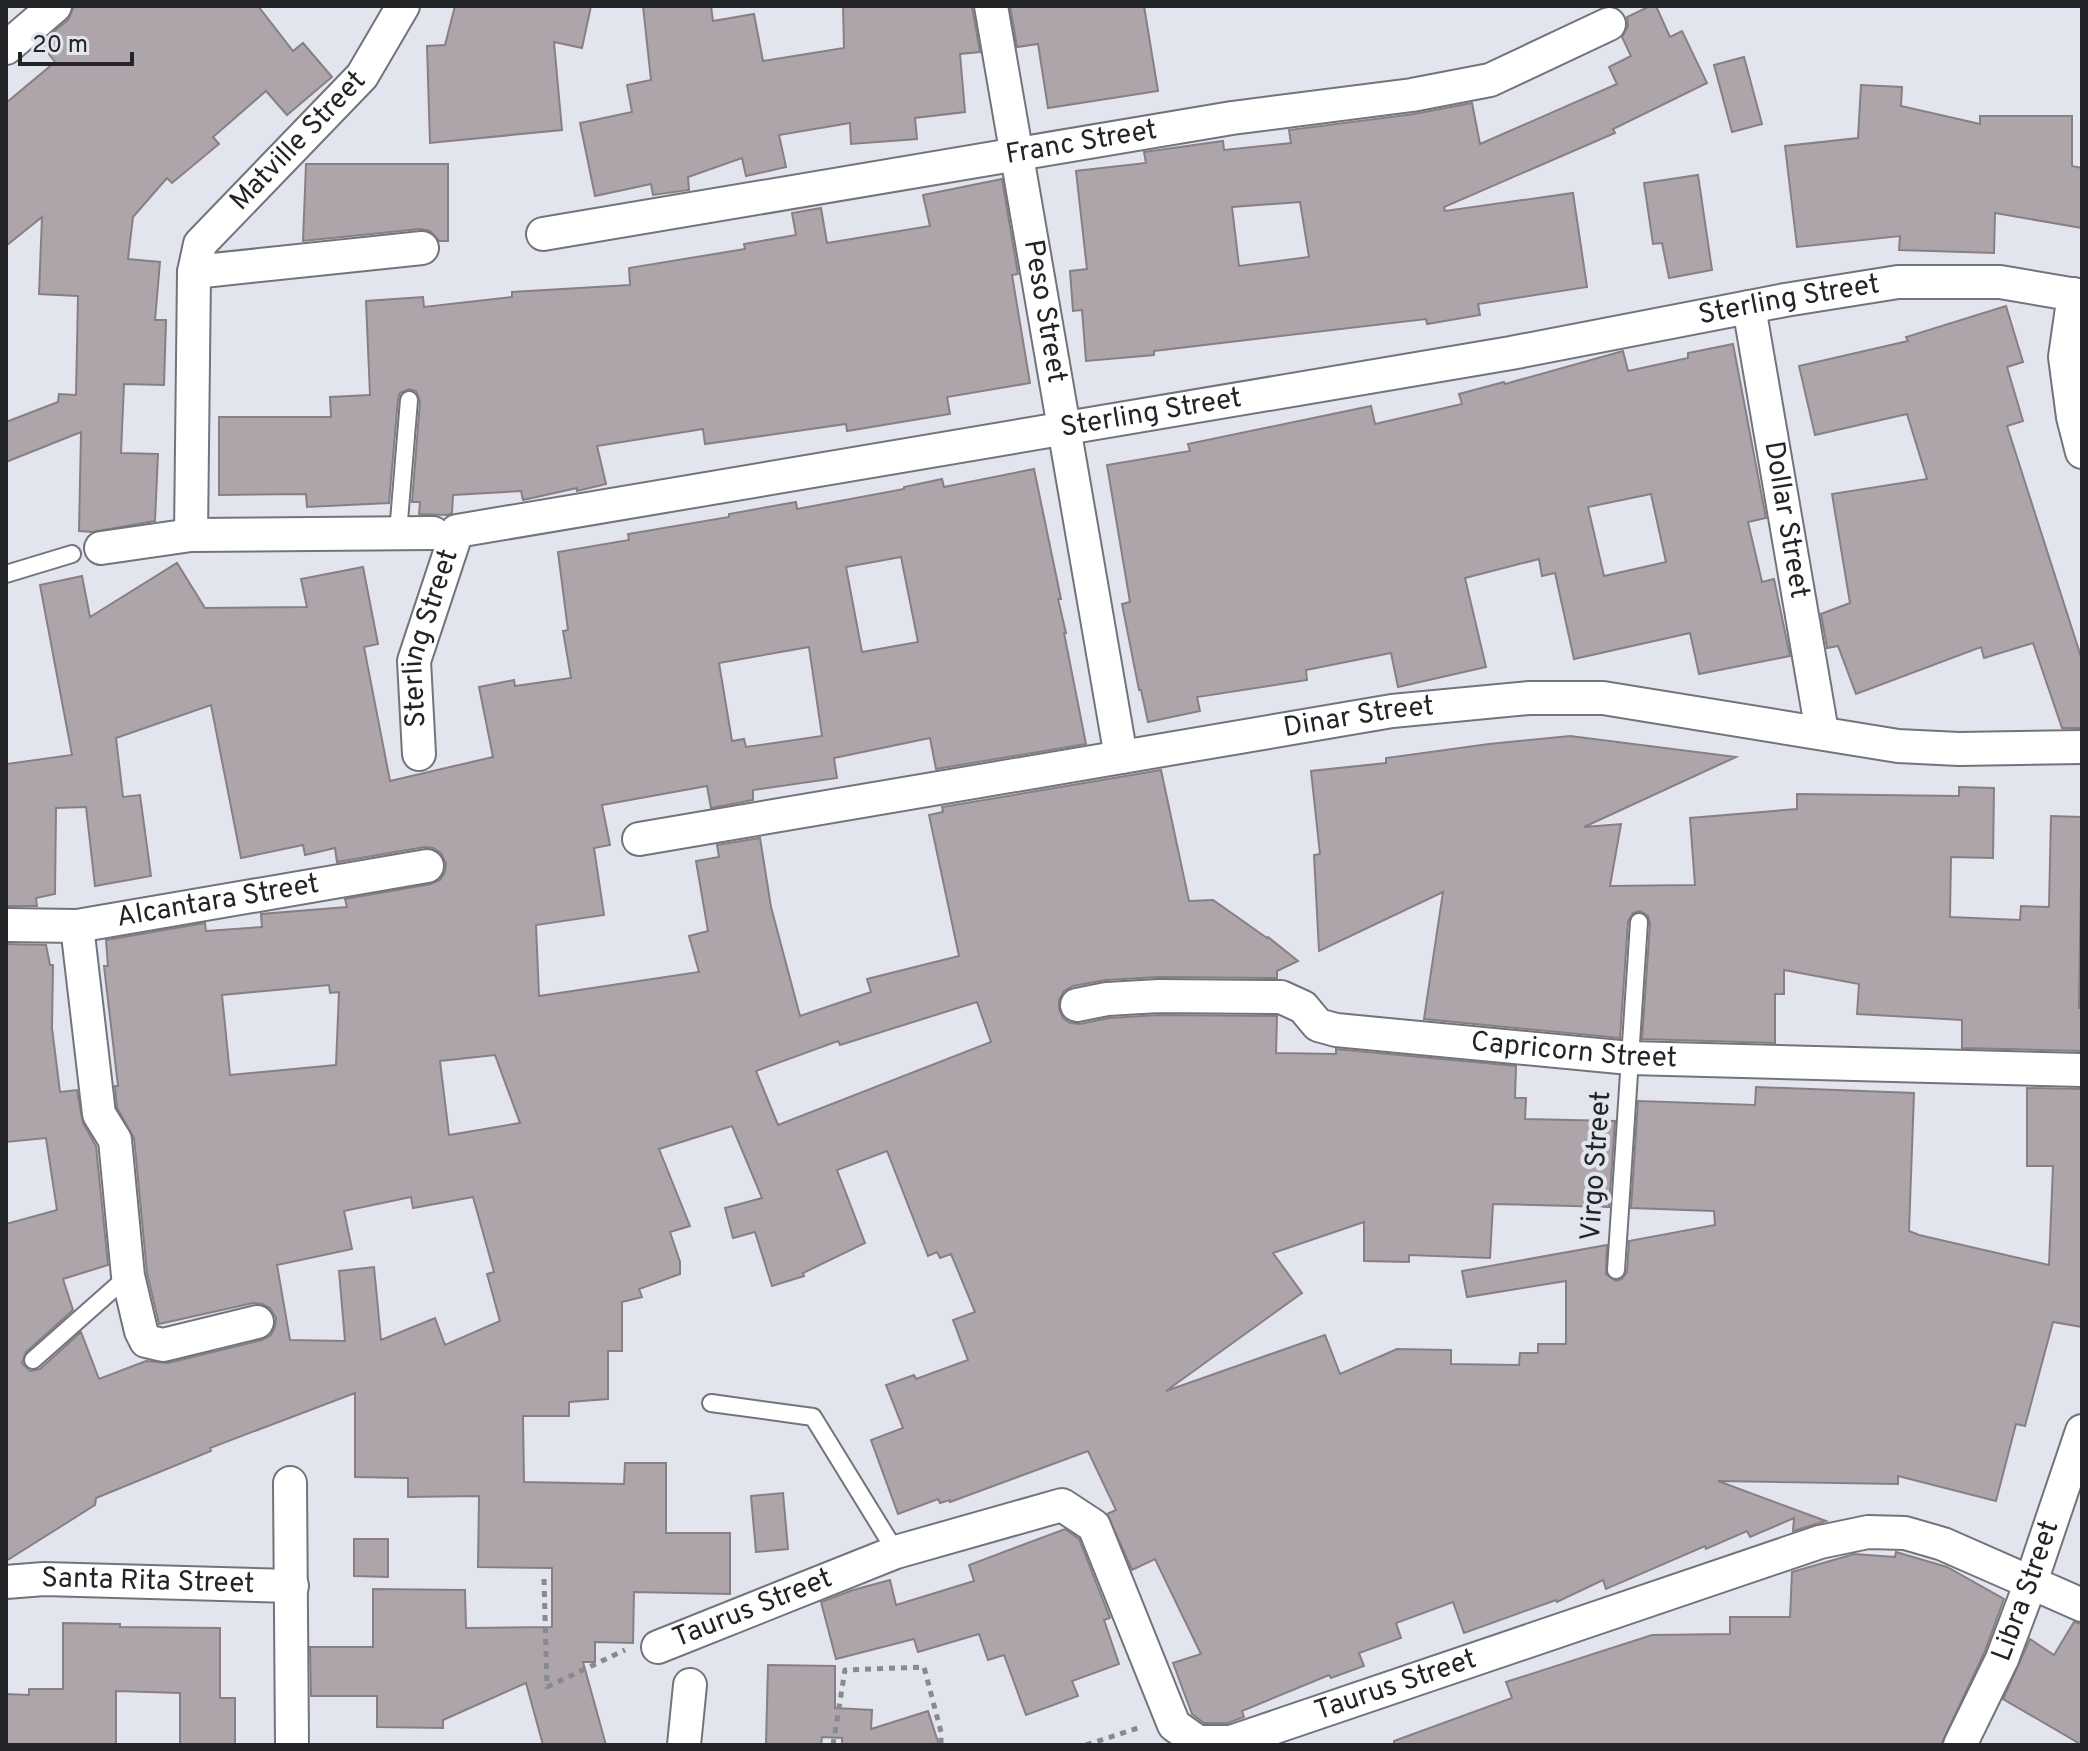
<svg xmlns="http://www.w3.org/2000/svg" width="2088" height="1751" font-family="Overpass,sans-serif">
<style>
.building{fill:#aea5ab;stroke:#877f84;stroke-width:2;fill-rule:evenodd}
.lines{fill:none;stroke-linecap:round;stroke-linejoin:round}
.lane-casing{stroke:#72747c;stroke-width:20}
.street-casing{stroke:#72747c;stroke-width:36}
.path{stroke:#888a90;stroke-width:5;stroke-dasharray:6 6;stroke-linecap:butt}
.lane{stroke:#fff;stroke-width:16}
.street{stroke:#fff;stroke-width:32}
.labels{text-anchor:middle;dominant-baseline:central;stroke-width:8;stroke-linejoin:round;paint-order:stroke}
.street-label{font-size:28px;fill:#232427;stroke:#e3e5ee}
</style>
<rect width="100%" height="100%" fill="#e3e5ee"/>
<g class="building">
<path d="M74,6H258L293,51L303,43L332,77L287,115L266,91L213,137L219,144L172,183L167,178L133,217L128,259L160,262L155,320H166L164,385L124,384L121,453L158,454L155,521L92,532L79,531L81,432L6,462V422L58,402L59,394L76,395L78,296L39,294L42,217L6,246V103L55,62L40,43L68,20Z"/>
<path d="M455,6H591L582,48L554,42L562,130L430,143L427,46L445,45Z"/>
<path d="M643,6H711L713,21L754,14L763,61L844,48L843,6H972L980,52L960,54L965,112L915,118L917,139L851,144L850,123L779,135L786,167L746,176L742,158L688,177L689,190L653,195L651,184L595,196L580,123L632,112L627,85L651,80Z"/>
<path d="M1010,6H1144L1158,91L1048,108L1038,44L1017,47Z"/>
<path d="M1650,6H1656L1670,37L1682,31L1707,83L1613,129L1615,133L1444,207L1445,211L1573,193L1587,287L1478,304L1480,315L1427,324L1426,319L1154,351V355L1086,361L1082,310L1073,311L1070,271L1087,269L1076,171L1146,163L1144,152L1223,141L1224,150L1291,143L1289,130L1414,114L1472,103L1480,144L1617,84L1609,67L1631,56L1622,37L1628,26L1627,17ZM1300,202L1309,257L1239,266L1232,207Z"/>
<path d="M1744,57L1762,124L1732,132L1714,65Z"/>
<path d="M1861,85L1902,87L1901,106L1980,124V116H2072V166L2082,168V228L1995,213L1994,253L1899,250L1900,236L1797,247L1785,146L1858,138Z"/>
<path d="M306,164H448V241H439L430,231L420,229L303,241Z"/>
<path d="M1698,175L1712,270L1669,278L1662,243L1653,244L1644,183Z"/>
<path d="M1002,179L1018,274L1012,275L1030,383L947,397L950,414L847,431L846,424L705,444L703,429L597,446L606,484L577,491V488L523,500L521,491L453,495L452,513L447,515L419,514L420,502H412L420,401L416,391L409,389L400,393L398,399L389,503L307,507L306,494L219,495V417H331L330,397L370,395L366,301L423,297L424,307L512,297V292L630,285L629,268L745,249L744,244L796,235L792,213L821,208L827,243L930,226L923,195Z"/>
<path d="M2006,306L2023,362L2007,367L2023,421L2007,426L2082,660V728H2062L2033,643L1984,658L1981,647L1856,694L1838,646L1827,648L1821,614L1850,603L1832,494L1927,479L1907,414L1815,435L1799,366L1908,341L1906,337Z"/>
<path d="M1733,344L1766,518L1748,522L1762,582L1774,579L1790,656L1699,674L1690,633L1574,659L1555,573L1542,576L1539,559L1465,578L1486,667L1398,687L1391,653L1306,670L1307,680L1197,697L1200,711L1148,722L1141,690H1139L1122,604L1130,602L1107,465L1190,451L1188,444L1371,406L1375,424L1462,404L1459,394L1504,382L1505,384L1623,351L1628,371L1688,358V353ZM1651,494L1666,562L1604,576L1588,507Z"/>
<path d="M1034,469L1061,599H1058L1066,633H1064L1086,744L936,769L930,738L834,758L837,778L753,790V800L711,808L707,786L602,805L610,845L594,848L604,915L536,925L539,996L699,972L689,936L708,931L696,861L719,857L717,845L760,838L771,907L800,1016L871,992L867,979L959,956L929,815L943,812L942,807L1161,770L1189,901L1213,900L1267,938L1268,937L1298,961L1277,971V978L1158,977L1106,980L1073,986L1064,991L1059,1000V1009L1063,1018L1070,1023L1080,1024L1109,1018L1159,1015L1277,1016L1276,1053L1336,1054V1049L1516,1066L1515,1098H1526L1525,1119L1615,1121L1609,1207L1493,1204L1490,1258L1409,1255V1262L1364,1261V1222L1273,1253L1302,1293L1166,1391L1325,1335L1340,1374L1397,1349L1451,1350V1364L1519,1365L1520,1353H1538V1344H1566V1281L1467,1297L1462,1271L1607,1245L1606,1274L1616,1281L1622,1279L1627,1272L1629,1241L1715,1225L1714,1211L1631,1208L1638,1101L1755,1105L1756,1087L1914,1093L1909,1231L1919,1235L2049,1265L2053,1166H2027V1088L2082,1089V1327L2053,1322L2025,1426L2016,1424L1996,1501L1898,1476V1484L1718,1481L1826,1521L1793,1531L1794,1518L1750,1537L1747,1531L1706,1549L1705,1546L1606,1589L1603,1580L1557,1602L1556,1600L1464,1633L1453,1602L1396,1623L1401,1638L1359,1653L1364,1666L1331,1678L1329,1675L1242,1711L1244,1717L1228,1723H1204L1192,1714L1173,1663L1201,1654L1155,1559L1132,1570L1107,1514L1116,1510L1088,1451L950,1502V1500L940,1503L938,1499L898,1514L871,1440L903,1428L886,1385L914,1375L916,1379L968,1360L953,1320L975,1312L951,1254L940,1258L937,1252L928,1256L887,1151L837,1170L865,1243L803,1273L804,1276L772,1286L755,1232L733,1238L725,1208L762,1198L732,1126L659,1149L690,1226L670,1232L680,1262V1274L639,1289L642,1297L622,1302V1351H608V1399L569,1402V1416H523L524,1482L624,1484L625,1463H666V1533H730V1594L634,1592L633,1643L595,1642V1662H583L606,1745H543L526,1683L443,1720V1728L377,1727V1696H311L310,1647H373V1589L465,1590L466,1628L552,1627V1568L478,1567L479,1496L408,1497V1478L355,1477V1393L210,1448L211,1451L96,1498L95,1505L6,1561V1224L57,1210L46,1138L6,1142V944L46,945L50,965H53L52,1028L60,1092L77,1090L83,1123L96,1146L108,1265L63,1279L73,1310L26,1352L22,1363L30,1371L40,1369L81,1332L99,1379L146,1361L168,1363L262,1340L271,1335L275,1327L276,1318L270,1308L262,1304L253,1303L159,1324L147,1273L134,1138L117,1108L115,1086H118L104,966H108L106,940L205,923L206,931L262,927L261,914L347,907L345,899L431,884L440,880L445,872L446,864L441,853L433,848L425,847L337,862L335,848L305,855L303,845L241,858L211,705L116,738L123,797L140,795L151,876L95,886L86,807L56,808L55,894L36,898L37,906H6V764L72,755L40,585L82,576L90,617L177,563L205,608L307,607L301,579L363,567L378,644L364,647L390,781L493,757L479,687L514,680L515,686L571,678L563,631L568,630L558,552L629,540L628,534L729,517V514L796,502L797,509L904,489V487L942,479L944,487ZM901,557L918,642L862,652L846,567ZM809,647L822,736L746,747L744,739L732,741L719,663ZM329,985L330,993L339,992L336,1065L230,1075L222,995ZM977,1002L991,1042L778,1125L756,1071L838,1041L840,1045ZM495,1055L520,1123L449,1135L440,1061ZM411,1197L413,1208L473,1197L494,1272L487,1274L500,1321L445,1345L435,1318L381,1340L374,1267L339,1271L345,1341L290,1340L277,1265L352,1249L344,1211Z"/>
<path d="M1570,736L1736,757L1584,827L1621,824L1610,886L1695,885L1690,818L1797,809V794L1959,796V787L1994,788L1993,858L1951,857L1950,917L2020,920L2021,906L2049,907L2051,816L2082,817L2079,1008H2082V1051L1962,1048V1020L1857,1014L1859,984L1784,970V994H1775V1043L1642,1039L1650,923L1648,916L1640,911L1633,913L1628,921L1620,1038L1424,1019L1443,892L1319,951L1314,855L1320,854L1311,771L1386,763V758L1489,744Z"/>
<path d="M783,1493L788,1549L756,1552L751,1496Z"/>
<path d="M1065,1529L1079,1539L1110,1618L1104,1620L1119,1664L1072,1681L1078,1696L1026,1715L1004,1655L988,1660L979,1634L918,1652L914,1639L836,1659L821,1602L853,1590L890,1580L896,1605L974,1581L969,1565Z"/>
<path d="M354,1539H388V1577L354,1576Z"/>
<path d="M1896,1552L1947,1567L2004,1599L1985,1651L1941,1745H1394V1741L1512,1698L1506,1682L1652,1635L1730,1634V1617H1790L1792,1572L1854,1554L1895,1557Z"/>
<path d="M2074,1622L2082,1624V1745L2003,1699L2030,1639L2054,1655Z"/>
<path d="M63,1623L120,1624V1627L220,1628V1698H235V1745H180V1693L116,1691V1745H6V1694L29,1695V1689H63Z"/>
<path d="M768,1665L835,1666V1708L872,1710L871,1729L928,1711L939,1745H842V1738L822,1737L821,1745H766Z"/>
</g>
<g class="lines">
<defs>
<g id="lane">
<path d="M398,533L409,400"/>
<path d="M6,574L72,554"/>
<path d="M1616,1270L1639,922"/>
<path d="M33,1360L128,1276"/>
<path d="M711,1403L813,1417L896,1552"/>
</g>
<g id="street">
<path id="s1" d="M991,6L1121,757"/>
<path d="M6,48L55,6"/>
<path id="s2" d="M543,234L1232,118L1412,95L1490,80L1609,24"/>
<path d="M194,272L422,248"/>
<path d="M2074,294L2065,357L2073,417L2082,452"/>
<path id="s3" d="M1749,307L1822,732"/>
<path id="s4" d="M191,535L194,272L200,244L362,76L403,6"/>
<path d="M101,548L191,535L433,533"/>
<path id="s5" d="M419,754L414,661L457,531L1511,353L1785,300L1898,282H2000L2082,296"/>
<path id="s6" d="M639,839L1392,711L1529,698H1603L1898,746L1959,749L2082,747"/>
<path id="s7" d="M6,925L77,926L427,866"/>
<path d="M77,926L99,1114L115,1140L128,1276L141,1331L146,1341L163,1345L257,1322"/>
<path id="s8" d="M1077,1005L1107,999L1159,996L1281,997L1303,1007L1318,1025L1336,1030L1630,1058L2082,1070"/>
<path d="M290,1483L292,1745"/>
<path id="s9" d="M6,1582L44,1579L292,1586"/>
<path id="s10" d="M658,1647L896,1552L1062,1505L1094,1526L1174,1725L1198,1742H1231L1820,1542L1868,1532L1905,1533L1943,1544L2082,1605"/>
<path d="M684,1745L690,1685"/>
<path id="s11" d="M1960,1745L2002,1659L2031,1582L2082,1431"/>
</g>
</defs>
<use href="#lane" class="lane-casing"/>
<use href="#street" class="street-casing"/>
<g class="path">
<path d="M544,1579L547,1687L625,1650"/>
<path d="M833,1745L845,1670L924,1667L941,1732V1745"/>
<path d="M1086,1745L1138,1728"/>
</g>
<use href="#lane" class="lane"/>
<use href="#street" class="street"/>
</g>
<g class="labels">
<g class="street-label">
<text stroke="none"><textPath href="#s4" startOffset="434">Matville Street</textPath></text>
<text stroke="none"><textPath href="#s2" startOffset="546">Franc Street</textPath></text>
<text stroke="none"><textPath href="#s5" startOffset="1582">Sterling Street</textPath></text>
<text stroke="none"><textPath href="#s1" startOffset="310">Peso Street</textPath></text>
<text stroke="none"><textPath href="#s5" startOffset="934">Sterling Street</textPath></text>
<text stroke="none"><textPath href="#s3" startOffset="216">Dollar Street</textPath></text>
<text stroke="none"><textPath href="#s5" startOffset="118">Sterling Street</textPath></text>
<text stroke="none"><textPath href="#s6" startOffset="730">Dinar Street</textPath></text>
<text stroke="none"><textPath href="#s7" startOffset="214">Alcantara Street</textPath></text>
<text stroke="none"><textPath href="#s8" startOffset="510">Capricorn Street</textPath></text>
<text transform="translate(1597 1166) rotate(-86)">Virgo Street</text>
<text stroke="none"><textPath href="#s9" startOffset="142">Santa Rita Street</textPath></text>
<text stroke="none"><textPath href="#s11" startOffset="168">Libra Street</textPath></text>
<text stroke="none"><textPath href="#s10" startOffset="102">Taurus Street</textPath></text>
<text stroke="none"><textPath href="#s10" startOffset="918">Taurus Street</textPath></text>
</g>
</g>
<rect width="2088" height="1751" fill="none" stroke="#232427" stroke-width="16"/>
<path d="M20 52v12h112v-12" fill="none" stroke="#232427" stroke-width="4"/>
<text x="32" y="52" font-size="24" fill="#232427" stroke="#e3e5ee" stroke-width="6" paint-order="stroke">20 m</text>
</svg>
